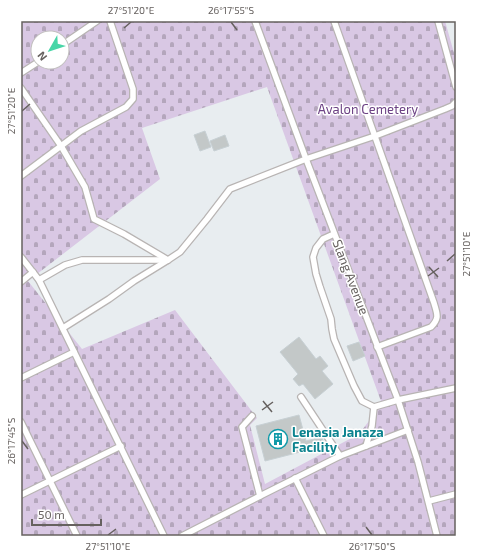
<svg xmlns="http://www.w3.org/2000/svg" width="477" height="557" font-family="'Exo 2',sans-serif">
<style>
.cemetery{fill:url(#cemetery-stones);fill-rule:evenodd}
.building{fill:#c3c8c8;stroke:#c7d0d4}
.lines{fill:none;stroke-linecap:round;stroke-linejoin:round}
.service-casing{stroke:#b8b4b3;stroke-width:8}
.service{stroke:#fff;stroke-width:5.5}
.ticks{fill:none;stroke:#66615f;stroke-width:1.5}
.labels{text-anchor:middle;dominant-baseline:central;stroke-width:3;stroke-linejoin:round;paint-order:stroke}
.park-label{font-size:13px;fill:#6c4184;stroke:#fff}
.street-label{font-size:13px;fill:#66615f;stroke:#fff}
.culture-label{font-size:13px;font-weight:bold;fill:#0d838f;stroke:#fff;text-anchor:start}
.neatline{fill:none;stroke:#66615f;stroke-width:1.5}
.ticks-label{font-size:10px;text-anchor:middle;fill:#66615f}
</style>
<defs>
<pattern id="cemetery-stones" width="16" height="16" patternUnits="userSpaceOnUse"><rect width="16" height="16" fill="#d9c8e4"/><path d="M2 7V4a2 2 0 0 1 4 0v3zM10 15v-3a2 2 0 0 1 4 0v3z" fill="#b4a6bc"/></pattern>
</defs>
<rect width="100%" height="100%" fill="#e8edf0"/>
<path class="cemetery" d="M21,21H445L456,60V536H21ZM38,38H62V62H38ZM267,87L382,404L359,434L265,484L250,425L257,418L175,310L82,349L28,281L160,179L142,128Z"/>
<g class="building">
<path d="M205,131L211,147L200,151L194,135Z"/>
<path d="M225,135L229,146L214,151L210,141Z"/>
<path d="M299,337L316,359L320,356L328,366L322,371L333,384L315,399L303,384L299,386L293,379L298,374L280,352Z"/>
<path d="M359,342L365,356L353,361L347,346Z"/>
<path d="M299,415L306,441L322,437L324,444L307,449L308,450L265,461L256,426Z"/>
</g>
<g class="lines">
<defs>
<g id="service">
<path d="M255,21L306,159L398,400L418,462L437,536"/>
<path d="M334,21L434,303C437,314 440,318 431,327L377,347"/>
<path d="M438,21L456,87"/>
<path d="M62,45L97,21"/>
<path d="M21,73L38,62"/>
<path d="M21,88L61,146L85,187L94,219L124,234L168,260"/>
<path d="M21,176L81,131L126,107L133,99V89L110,21"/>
<path d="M334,234L323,239L316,248L313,257L316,274L320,287L331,319L332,329L334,339L354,386L362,401L374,407L398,400L456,388"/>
<path d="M21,257L39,280L164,536"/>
<path d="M39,280L65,265L82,260H166"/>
<path d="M21,282L33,272"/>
<path d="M63,328L109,299L134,281L168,260L180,252L207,219L230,189L306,159L375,136L445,109L452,106L456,102"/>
<path d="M21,378L74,352"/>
<path d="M301,397L340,456"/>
<path d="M252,416L242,427L260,496"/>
<path d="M21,422L77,536"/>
<path d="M366,446L372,426L374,407"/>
<path d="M295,478L324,536"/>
<path d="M21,495L121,446"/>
<path d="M429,501L456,494"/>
<path d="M182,536L260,496L340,456L408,430"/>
</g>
</defs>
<use href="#service" class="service-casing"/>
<use href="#service" class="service"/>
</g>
<path class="ticks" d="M231,22L237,30M124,28L131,22M22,111L30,104M447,261L455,254M429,267L438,277M428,276L439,268M263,401L272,412M262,410L273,402M22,441L28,449M366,527L372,535M108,535L116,529"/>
<defs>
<symbol id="building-ring" viewBox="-11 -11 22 22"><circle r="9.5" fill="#fff" stroke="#0f9aa8" stroke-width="1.5"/><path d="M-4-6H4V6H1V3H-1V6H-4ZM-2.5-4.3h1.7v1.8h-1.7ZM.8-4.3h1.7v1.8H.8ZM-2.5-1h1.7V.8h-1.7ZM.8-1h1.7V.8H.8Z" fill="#0f9aa8"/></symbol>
</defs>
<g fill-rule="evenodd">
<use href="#building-ring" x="267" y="428" width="22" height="22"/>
</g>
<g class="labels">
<g class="park-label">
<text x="368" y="109">Avalon Cemetery</text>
</g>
<g class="street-label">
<text transform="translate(351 277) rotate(69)">Slang Avenue</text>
</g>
<g class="culture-label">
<text x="292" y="432">Lenasia Janaza<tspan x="292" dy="15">Facility</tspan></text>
</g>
</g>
<rect width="477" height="557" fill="none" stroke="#ffffff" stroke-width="44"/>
<g transform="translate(50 50) rotate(231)"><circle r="19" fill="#ffffff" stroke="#c2c0bf"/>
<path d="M0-3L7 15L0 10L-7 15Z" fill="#48d6a7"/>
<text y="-6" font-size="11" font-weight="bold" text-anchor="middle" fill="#66615f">N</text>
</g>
<path d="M32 519v6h69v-6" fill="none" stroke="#66615f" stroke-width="2"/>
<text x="38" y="519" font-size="12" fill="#66615f" stroke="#ffffff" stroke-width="3" paint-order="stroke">50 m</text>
<rect x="22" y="22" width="433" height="513" class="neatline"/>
<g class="ticks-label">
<text x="131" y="14">27°51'20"E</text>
<text x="231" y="14">26°17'55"S</text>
<text transform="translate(11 111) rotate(-90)" y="4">27°51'20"E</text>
<text transform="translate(466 254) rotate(-90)" y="4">27°51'10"E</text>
<text transform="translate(11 441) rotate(-90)" y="4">26°17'45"S</text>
<text x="108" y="550">27°51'10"E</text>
<text x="372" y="550">26°17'50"S</text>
</g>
</svg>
